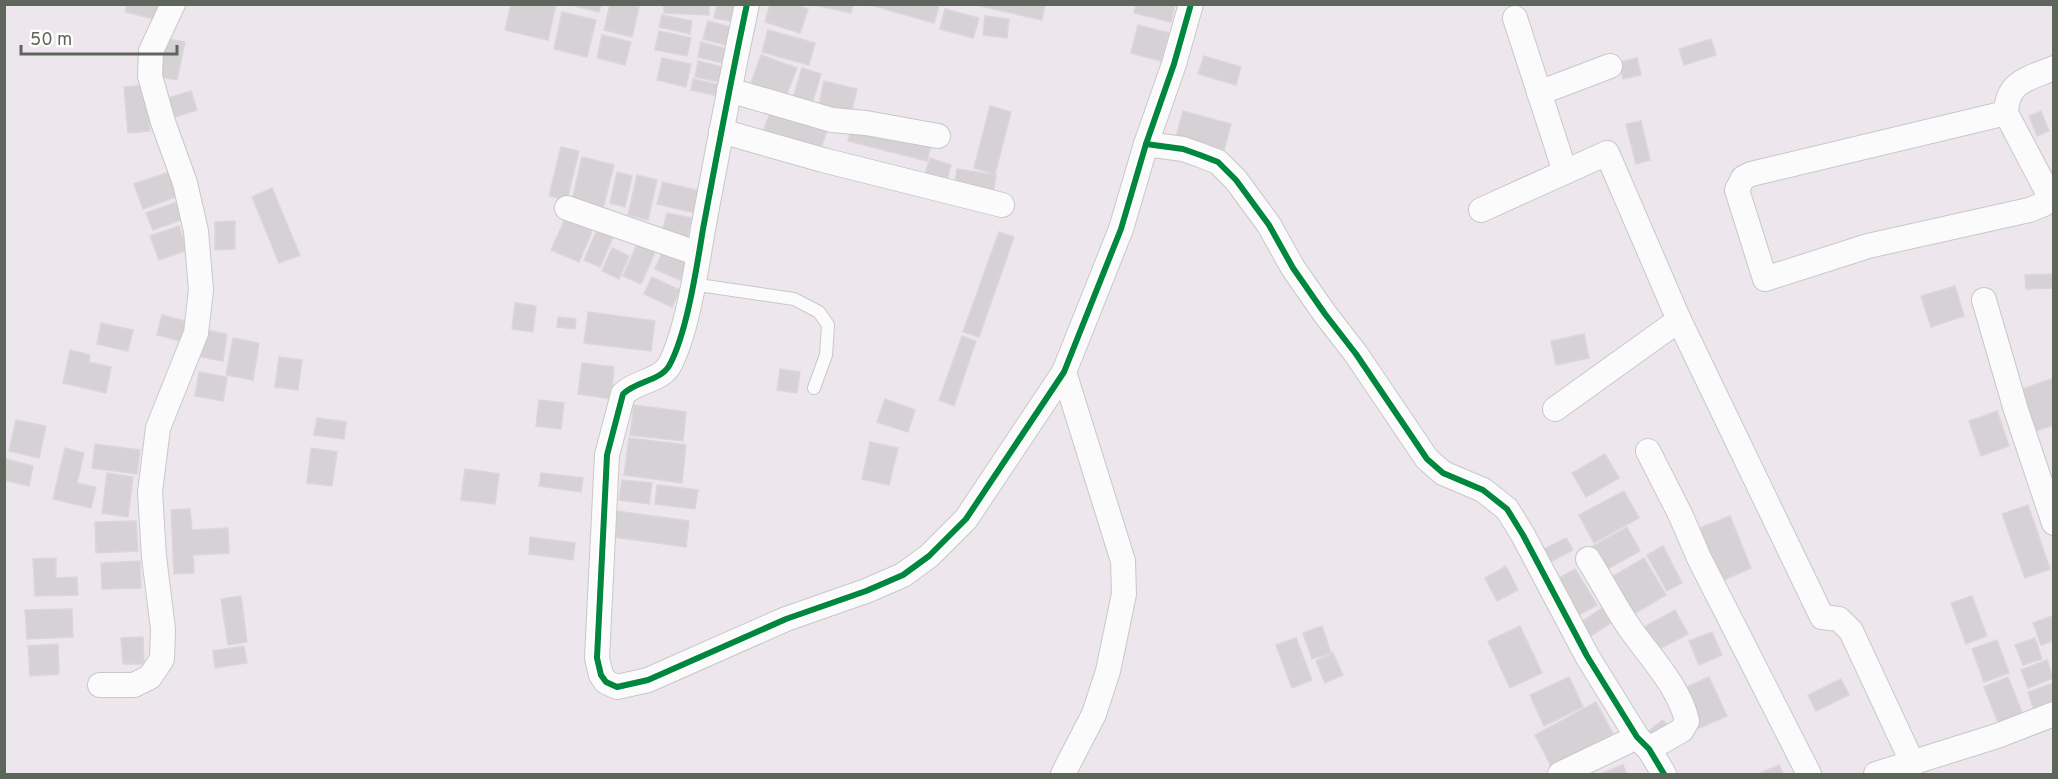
<svg xmlns="http://www.w3.org/2000/svg" width="2058" height="779" font-family="Overpass,sans-serif">
<style>
.building{fill:#d5d1d5;stroke:#dcd6dc;stroke-width:1.5}
.lines{fill:none;stroke-linecap:round;stroke-linejoin:round}
.service-casing{stroke:#c8c8c7;stroke-width:14}
.minor-casing{stroke:#c8c8c7;stroke-width:26}
.service{stroke:#fcfbfc;stroke-width:12}
.minor{stroke:#fcfbfc;stroke-width:24}
.cycleway-casing{stroke:#fff;stroke-width:10}
.cycleway{stroke:#00873e;stroke-width:6}
</style>
<rect width="100%" height="100%" fill="#ede7ed"/>
<g class="building">
<path d="M127,4H166L162,21L125,12Z"/>
<path d="M511,4H556L548,40L505,30Z"/>
<path d="M568,4H601L599,12Z"/>
<path d="M610,4H626L639,7L632,37L604,30Z"/>
<path d="M664,4H709V15L664,13Z"/>
<path d="M717,4H739L735,22L714,18Z"/>
<path d="M770,4H794L808,9L800,33L765,22Z"/>
<path d="M810,4H853L851,13Z"/>
<path d="M867,4H937L939,5L934,23Z"/>
<path d="M980,4H1045L1042,20L980,6Z"/>
<path d="M1136,4H1175L1171,22L1134,13Z"/>
<path d="M945,9L979,18L973,38L940,29Z"/>
<path d="M562,12L596,20L587,57L554,49Z"/>
<path d="M662,15L692,21L690,34L659,27Z"/>
<path d="M985,16L1009,19L1007,38L983,35Z"/>
<path d="M708,21L735,28L730,46L703,39Z"/>
<path d="M1138,25L1169,33L1161,61L1131,53Z"/>
<path d="M768,30L815,43L809,65L762,52Z"/>
<path d="M659,31L691,38L687,56L655,50Z"/>
<path d="M602,35L631,42L625,65L597,58Z"/>
<path d="M163,38L185,42L177,80L155,76Z"/>
<path d="M1711,39L1716,55L1684,65L1679,49Z"/>
<path d="M701,42L731,50L727,64L698,57Z"/>
<path d="M761,55L797,68L783,104L748,91Z"/>
<path d="M1204,56L1241,67L1236,85L1198,74Z"/>
<path d="M662,58L691,64L686,87L657,80Z"/>
<path d="M1637,58L1641,75L1623,79L1619,62Z"/>
<path d="M698,61L728,68L725,83L695,77Z"/>
<path d="M802,68L821,74L811,107L792,101Z"/>
<path d="M693,79L725,86L723,97L691,90Z"/>
<path d="M824,81L857,89L850,118L818,110Z"/>
<path d="M146,85L150,131L128,133L124,87Z"/>
<path d="M191,91L197,110L175,117L168,98Z"/>
<path d="M773,106L828,128L819,153L763,131Z"/>
<path d="M990,106L1011,112L995,174L974,168Z"/>
<path d="M1183,111L1231,124L1224,150L1176,137Z"/>
<path d="M2041,111L2049,131L2037,136L2029,116Z"/>
<path d="M1641,121L1650,160L1636,164L1626,124Z"/>
<path d="M852,125L931,145L927,161L848,141Z"/>
<path d="M561,147L579,151L567,200L549,196Z"/>
<path d="M582,157L614,165L602,212L571,205Z"/>
<path d="M930,158L951,165L946,184L924,177Z"/>
<path d="M957,169L996,175L993,196L954,190Z"/>
<path d="M172,171L181,195L143,209L134,184Z"/>
<path d="M617,172L632,176L625,207L610,203Z"/>
<path d="M637,175L657,180L648,220L628,215Z"/>
<path d="M663,182L700,191L695,213L657,204Z"/>
<path d="M272,188L300,255L279,263L252,197Z"/>
<path d="M183,200L189,217L153,230L146,213Z"/>
<path d="M667,213L692,218L686,242L661,236Z"/>
<path d="M565,219L592,231L579,262L551,250Z"/>
<path d="M235,221V249L215,250V222Z"/>
<path d="M179,226L187,250L159,260L150,236Z"/>
<path d="M597,230L613,237L600,267L584,260Z"/>
<path d="M999,232L1014,237L979,337L963,332Z"/>
<path d="M638,242L656,250L641,284L623,276Z"/>
<path d="M612,248L629,256L619,279L602,271Z"/>
<path d="M664,248L690,259L680,280L655,269Z"/>
<path d="M2053,274L2054,288L2026,289L2025,275Z"/>
<path d="M652,277L680,290L672,307L644,294Z"/>
<path d="M1955,286L1964,316L1931,327L1921,296Z"/>
<path d="M515,303L536,306L533,332L512,329Z"/>
<path d="M588,312L655,321L651,351L584,343Z"/>
<path d="M162,315L193,323L188,343L157,335Z"/>
<path d="M558,317L576,319L575,329L557,327Z"/>
<path d="M101,323L133,330L128,351L97,344Z"/>
<path d="M206,330L227,334L223,361L201,357Z"/>
<path d="M1584,334L1589,358L1556,365L1551,341Z"/>
<path d="M962,336L976,341L954,406L939,400Z"/>
<path d="M233,338L259,343L253,380L226,375Z"/>
<path d="M70,350L90,355L89,362L111,367L106,393L63,383Z"/>
<path d="M279,357L302,360L298,390L275,387Z"/>
<path d="M582,363L614,367L611,399L578,394Z"/>
<path d="M780,369L800,372L797,393L777,390Z"/>
<path d="M199,372L227,377L223,401L195,396Z"/>
<path d="M2054,378V425L2036,431L2022,389Z"/>
<path d="M885,399L915,410L908,432L877,422Z"/>
<path d="M539,400L564,403L561,429L536,426Z"/>
<path d="M634,405L686,412L683,441L630,435Z"/>
<path d="M1997,411L2009,446L1981,456L1969,421Z"/>
<path d="M317,418L346,422L344,439L314,435Z"/>
<path d="M16,420L46,426L39,458L9,451Z"/>
<path d="M629,438L686,445L682,483L624,475Z"/>
<path d="M870,442L898,448L889,485L862,479Z"/>
<path d="M95,444L140,450L137,474L92,468Z"/>
<path d="M65,448L84,453L77,483L96,487L91,508L53,499Z"/>
<path d="M311,448L337,452L332,486L307,483Z"/>
<path d="M1605,454L1619,478L1586,497L1572,473Z"/>
<path d="M6,459L33,466L29,486L4,480Z"/>
<path d="M465,469L499,474L495,504L461,500Z"/>
<path d="M107,473L133,477L128,517L102,513Z"/>
<path d="M541,473L583,478L581,492L539,486Z"/>
<path d="M622,480L652,483L649,504L619,500Z"/>
<path d="M657,485L698,490L695,509L655,504Z"/>
<path d="M1624,491L1639,518L1594,543L1579,515Z"/>
<path d="M2028,505L2050,569L2025,578L2002,514Z"/>
<path d="M190,509L192,530L228,528L229,553L193,555L194,573L174,574L171,510Z"/>
<path d="M609,510L689,521L686,547L606,536Z"/>
<path d="M1730,516L1751,568L1717,583L1695,530Z"/>
<path d="M136,521L138,551L96,553L95,522Z"/>
<path d="M1627,527L1640,551L1604,571L1591,547Z"/>
<path d="M530,537L575,543L573,560L529,554Z"/>
<path d="M1566,538L1573,550L1547,564L1540,551Z"/>
<path d="M1663,546L1682,583L1667,591L1647,555Z"/>
<path d="M56,558V578L77,577L78,595L35,596L33,559Z"/>
<path d="M1644,558L1666,595L1632,615L1610,578Z"/>
<path d="M140,561L141,588L102,589L101,563Z"/>
<path d="M1506,566L1518,590L1497,601L1485,578Z"/>
<path d="M1575,569L1597,605L1574,618L1552,582Z"/>
<path d="M241,596L247,642L228,645L221,599Z"/>
<path d="M1972,596L1987,636L1966,644L1951,603Z"/>
<path d="M1602,608L1611,623L1586,639L1577,625Z"/>
<path d="M72,609L73,637L27,639L25,610Z"/>
<path d="M1675,610L1688,634L1656,651L1644,627Z"/>
<path d="M2054,615V640L2041,645L2033,623Z"/>
<path d="M1322,626L1331,653L1312,659L1303,633Z"/>
<path d="M1520,626L1542,673L1510,688L1488,641Z"/>
<path d="M1712,632L1722,655L1699,665L1689,641Z"/>
<path d="M143,637L144,664H123L121,638Z"/>
<path d="M1296,638L1312,680L1292,688L1276,645Z"/>
<path d="M2035,638L2042,659L2023,665L2015,645Z"/>
<path d="M1997,640L2009,673L1984,682L1972,649Z"/>
<path d="M58,644L59,674L30,676L28,646Z"/>
<path d="M244,646L247,663L215,668L213,651Z"/>
<path d="M1333,653L1343,675L1325,683L1316,661Z"/>
<path d="M2047,660L2053,678L2028,688L2021,670Z"/>
<path d="M1569,677L1583,707L1544,726L1530,695Z"/>
<path d="M1709,677L1727,716L1697,729L1680,690Z"/>
<path d="M2008,677L2023,715L1999,725L1984,687Z"/>
<path d="M1841,679L1849,695L1816,711L1808,695Z"/>
<path d="M2054,683V701L2033,708L2028,692Z"/>
<path d="M1596,702L1613,734L1552,768L1535,735Z"/>
<path d="M1663,720L1671,730L1642,736Z"/>
<path d="M1623,765L1627,774H1600Z"/>
<path d="M1779,765L1783,774H1758Z"/>
</g>
<g class="lines">
<defs>
<path id="service" d="M692,284L794,299L819,312L828,325L826,355L814,388"/>
<g id="minor">
<path d="M747,4C731,79 717,154 703,229C697,265 687,334 669,366C660,381 636,381 623,394L607,455L597,658L601,675L606,682L617,687L648,680L786,619L866,591L903,575L929,556L966,519L1064,372L1121,229L1146,144L1174,64L1191,4"/>
<path d="M1515,18L1565,172"/>
<path d="M729,90L832,120L866,123L938,136"/>
<path d="M1539,93L1610,66"/>
<path d="M2006,113L1751,174L1743,178L1737,190L1765,279L1868,246L2029,210L2044,204L2048,193L2006,113C2007,81 2028,79 2054,68"/>
<path d="M721,131L823,160L1002,205"/>
<path d="M1146,144L1183,149L1200,155L1218,162L1236,180L1269,225L1293,268L1325,314L1356,354L1427,459L1443,473L1483,490L1507,509L1523,535L1587,656L1637,737L1649,749L1664,774"/>
<path d="M567,208L699,254"/>
<path d="M1481,210L1607,153L1679,320L1822,617L1839,619L1851,631L1913,764"/>
<path d="M1984,300L2016,410L2054,523"/>
<path d="M1555,409L1679,320"/>
<path d="M1648,451L1681,516L1699,558L1809,774"/>
<path d="M1588,559C1602,581 1614,605 1629,627C1649,656 1679,686 1687,721L1682,730L1649,749"/>
<path d="M100,685H134L150,677L162,659L163,629L154,557L150,492L158,428L196,333L201,290L196,231L185,183L163,122L150,76L151,51L173,4"/>
<path d="M1063,774L1094,714L1108,671L1124,594L1123,561L1064,372"/>
<path d="M1560,774L1637,737"/>
<path d="M1876,774L1997,736L2054,714"/>
</g>
</defs>
<use href="#service" class="service-casing"/>
<use href="#minor" class="minor-casing"/>
<use href="#service" class="service"/>
<use href="#minor" class="minor"/>
<defs>
<g id="cycleway">
<path d="M747,4C731,79 717,154 703,229C697,265 687,334 669,366C660,381 636,381 623,394L607,455L597,658L601,675L606,682L617,687L648,680L786,619L866,591L903,575L929,556L966,519L1064,372L1121,229L1146,144L1174,64L1191,4"/>
<path d="M1146,144L1183,149L1200,155L1218,162L1236,180L1269,225L1293,268L1325,314L1356,354L1427,459L1443,473L1483,490L1507,509L1523,535L1587,656L1637,737L1649,749L1664,774"/>
</g>
</defs>
<use href="#cycleway" class="cycleway-casing"/>
<use href="#cycleway" class="cycleway"/>
</g>
<rect width="2058" height="779" fill="none" stroke="#5e665c" stroke-width="12"/>
<path d="M21 45v9h156v-9" fill="none" stroke="#5e665c" stroke-width="3"/>
<text x="30" y="45" font-size="18" fill="#5e665c" stroke="#ffffff" stroke-width="4.5" paint-order="stroke">50 m</text>
</svg>
